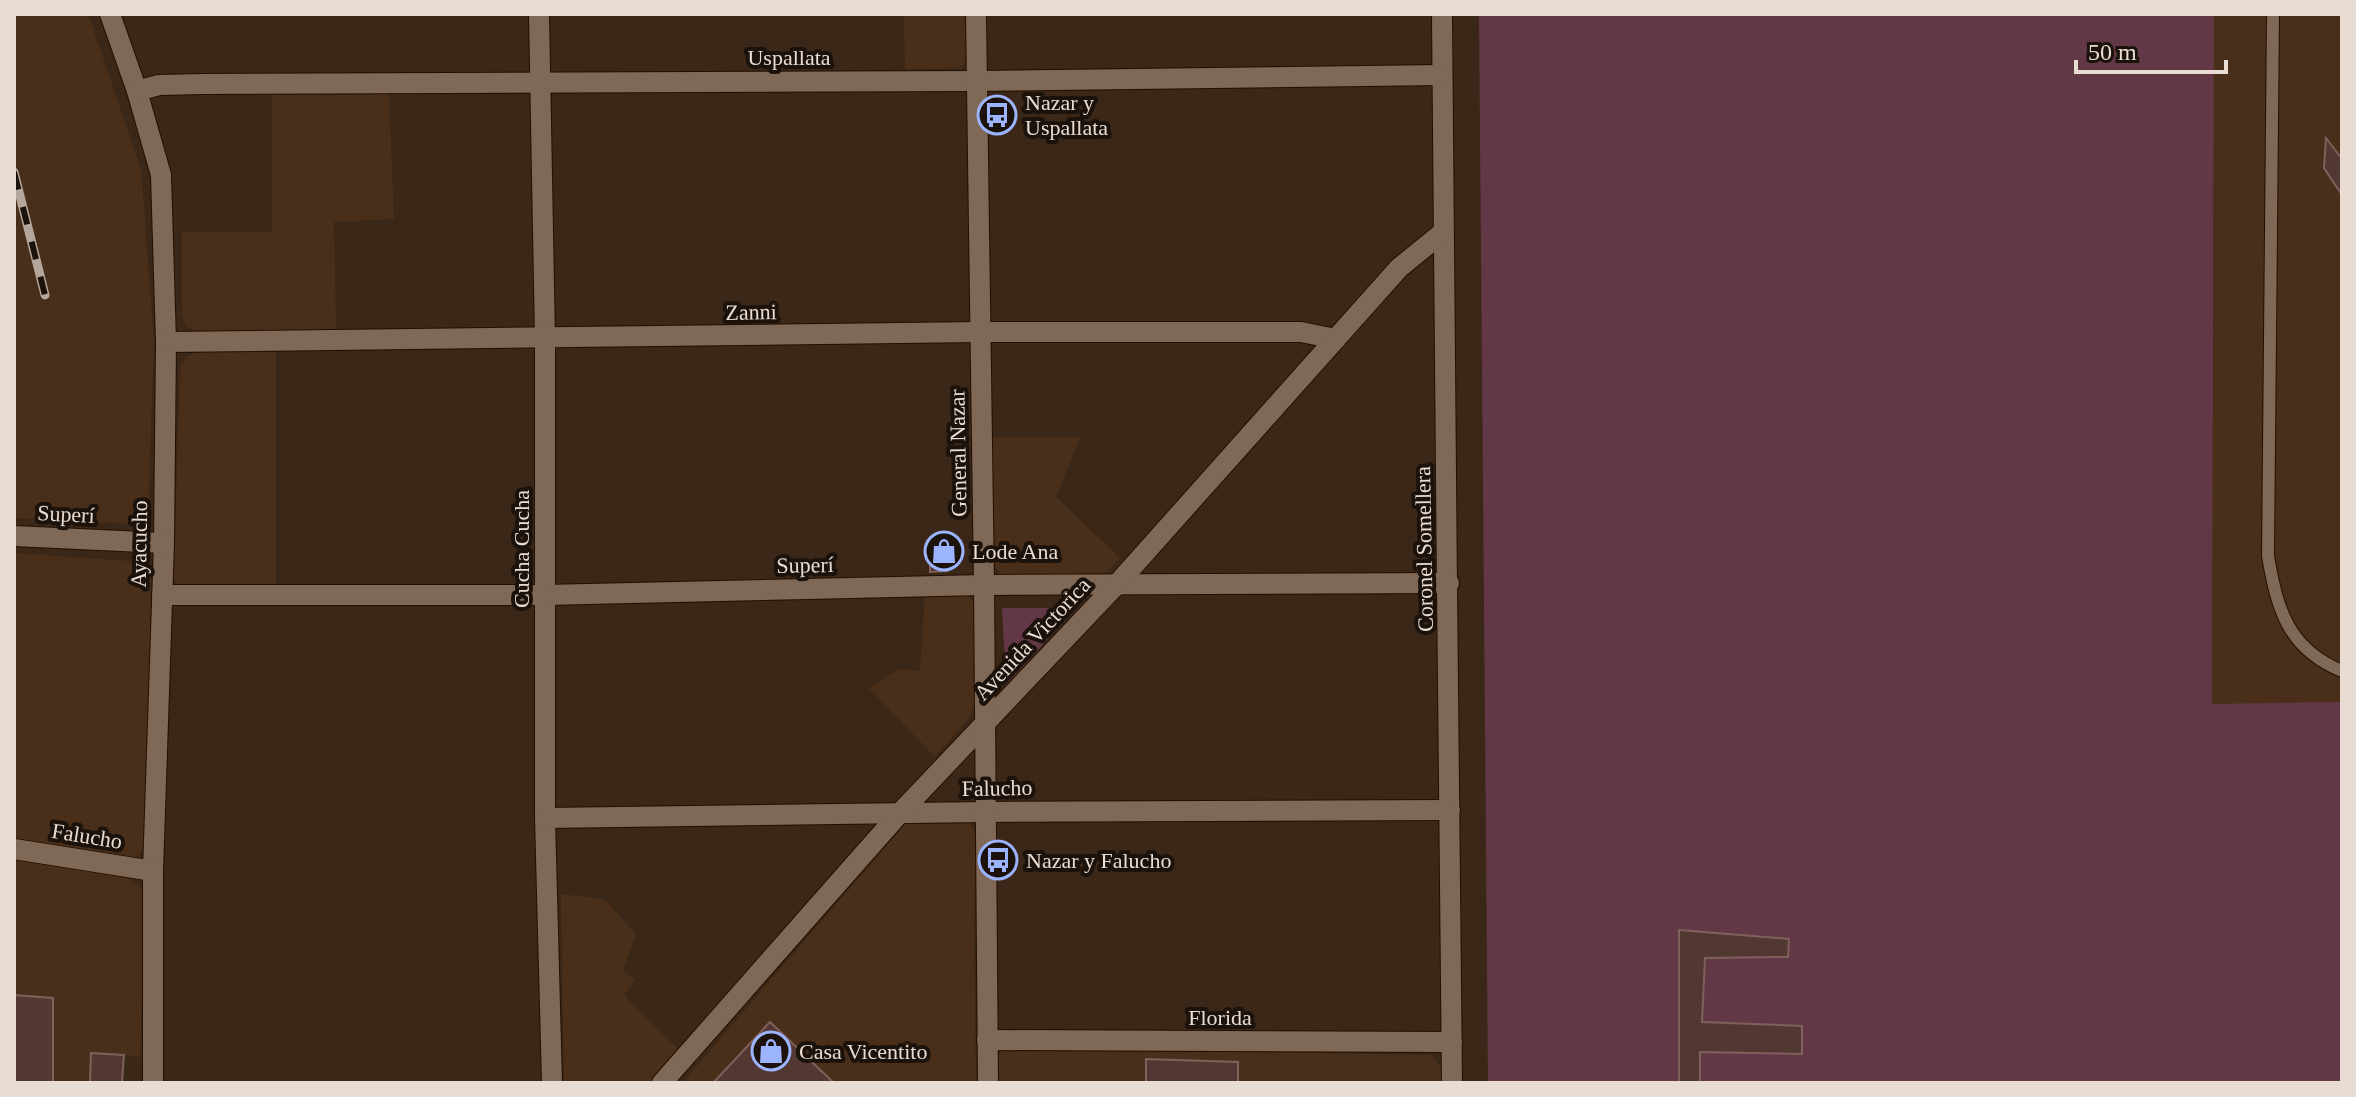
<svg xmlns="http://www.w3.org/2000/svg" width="2356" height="1097" font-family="'Times New Roman',serif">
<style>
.built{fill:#492f1a}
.green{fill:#633846}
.building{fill:#523733;stroke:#7f615c;stroke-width:2}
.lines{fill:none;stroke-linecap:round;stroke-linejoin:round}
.service-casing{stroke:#210f02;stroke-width:14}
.minor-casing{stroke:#210f02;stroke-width:22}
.tertiary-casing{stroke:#210f02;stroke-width:22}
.service{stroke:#7f6856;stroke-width:12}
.minor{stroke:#7f6856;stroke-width:20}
.tertiary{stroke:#7f6856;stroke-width:20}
.rail-casing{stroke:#b5a69b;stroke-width:9}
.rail{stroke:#1b120b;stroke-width:6;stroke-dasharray:18;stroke-linecap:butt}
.labels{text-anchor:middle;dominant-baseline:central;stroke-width:8;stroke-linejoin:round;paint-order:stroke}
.street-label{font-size:22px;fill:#e9dcd2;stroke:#1b120b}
.poi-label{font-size:22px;fill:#e9dcd2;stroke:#1b120b;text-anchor:start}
</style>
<rect width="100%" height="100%" fill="#3b2717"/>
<g class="built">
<path d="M14,14H88L141,169L154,342L148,510L138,524L14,518Z"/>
<path d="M904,14H966L967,57L964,65L955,68L905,69Z"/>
<path d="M2214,14H2342V702L2212,705Z"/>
<path d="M389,94L394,219L334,222L336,331H199L190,329L185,324L182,315V232H272V95Z"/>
<path d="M276,351V588L186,587L176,583L174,576L180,366L187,357L195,352Z"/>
<path d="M992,437H1080L1056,497L1120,558L1109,569L1099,577L1007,578L1001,574L995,567Z"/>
<path d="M14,553L130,561L144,569L151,579L147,846L133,860L14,840Z"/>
<path d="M963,592L972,600L975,606V705L968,719L935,757L869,688L899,669L920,671L925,594Z"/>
<path d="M965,819L973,827L976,837L974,945L976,1083H682L907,822Z"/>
<path d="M14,859L121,875L133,882L141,888L145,895L140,1057L92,1053L90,1083H14Z"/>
<path d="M561,894L604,899L636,934L623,970L635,980L624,995L680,1051L653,1083H564Z"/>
<path d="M1009,1048L1431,1055L1442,1068V1083H998L997,1060L1000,1053Z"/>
</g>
<g class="green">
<path d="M1479,14H2214L2212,704L2342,702V1083H1488Z"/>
<path d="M1002,608H1076L1006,685Z"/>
</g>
<g class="building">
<path d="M2326,138L2342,159V195L2324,168Z"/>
<path d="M930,540H958V562L947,571L930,572Z"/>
<path d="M1679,930L1789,939L1788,957L1705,958L1702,1022L1802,1026V1054L1700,1052V1083H1679Z"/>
<path d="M14,995L53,998V1083H14Z"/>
<path d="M770,1022L834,1083H713Z"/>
<path d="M91,1053L124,1055L122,1083H90Z"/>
<path d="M1146,1059L1238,1062V1083H1146Z"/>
</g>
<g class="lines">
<defs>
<path id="service" d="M2273,14L2268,556C2277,609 2288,649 2342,671"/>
<g id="minor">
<path d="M110,14L137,91L161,175L166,342L164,543L153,871V1083"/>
<path d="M539,14L545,339V818L552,1083"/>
<path d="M1442,14C1443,370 1450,727 1452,1083"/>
<path d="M137,91L159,85L202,84L977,81L1442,75"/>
<path d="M166,342L980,332H1301L1336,339"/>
<path d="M14,536L164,543"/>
<path d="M162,595H544L984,585L1449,583"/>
<path d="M545,818L984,812L1450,810"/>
<path d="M14,849L153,871"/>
<path d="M987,1040L1452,1042"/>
<path d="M662,1083L899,814L1118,583L1399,268L1442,233"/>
</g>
<path id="tertiary" d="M976,14L984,585L988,1083"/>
</defs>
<use href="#service" class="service-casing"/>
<use href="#minor" class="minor-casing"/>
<use href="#tertiary" class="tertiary-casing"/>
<use href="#service" class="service"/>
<use href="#minor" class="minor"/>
<use href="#tertiary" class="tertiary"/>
<defs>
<path id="rail" d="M14,172L45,295"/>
</defs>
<use href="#rail" class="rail-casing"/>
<use href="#rail" class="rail"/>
</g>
<defs>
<symbol id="bus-ring" viewBox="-11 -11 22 22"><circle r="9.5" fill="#1b120b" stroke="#9cb4fd" stroke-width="1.5"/><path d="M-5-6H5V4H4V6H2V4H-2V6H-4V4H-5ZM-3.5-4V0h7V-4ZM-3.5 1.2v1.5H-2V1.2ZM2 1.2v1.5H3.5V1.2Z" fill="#9cb4fd"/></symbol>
<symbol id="shop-ring" viewBox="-11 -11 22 22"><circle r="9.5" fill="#1b120b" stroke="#9cb4fd" stroke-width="1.5"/><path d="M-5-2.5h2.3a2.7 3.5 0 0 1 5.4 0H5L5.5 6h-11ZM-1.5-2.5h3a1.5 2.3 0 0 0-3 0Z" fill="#9cb4fd"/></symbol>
</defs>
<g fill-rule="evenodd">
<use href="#bus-ring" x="975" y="93" width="44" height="44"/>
<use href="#shop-ring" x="922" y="529" width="44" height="44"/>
<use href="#bus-ring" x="976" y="838" width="44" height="44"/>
<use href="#shop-ring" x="749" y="1029" width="44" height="44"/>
</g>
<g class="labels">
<g class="street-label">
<text x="789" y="57">Uspallata</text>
<text transform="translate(751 312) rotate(-1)">Zanni</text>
<text transform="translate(958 453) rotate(-91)">General Nazar</text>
<text transform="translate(66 514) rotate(3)">Superí</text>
<text transform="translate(139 544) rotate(-89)">Ayacucho</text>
<text transform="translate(521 549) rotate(-90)">Cucha Cucha</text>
<text transform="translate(1424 549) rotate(-91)">Coronel Somellera</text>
<text transform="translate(805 565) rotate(-1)">Superí</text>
<text transform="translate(1032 639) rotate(-47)">Avenida Victorica</text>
<text transform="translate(997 788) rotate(-1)">Falucho</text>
<text transform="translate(87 836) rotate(9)">Falucho</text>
<text x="1220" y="1017">Florida</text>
</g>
<g class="poi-label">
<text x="1025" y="102">Nazar y<tspan x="1025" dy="25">Uspallata</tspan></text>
<text x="972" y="551">Lode Ana</text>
<text x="1026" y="860">Nazar y Falucho</text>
<text x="799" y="1051">Casa Vicentito</text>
</g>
</g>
<rect width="2356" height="1097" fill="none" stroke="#e9dcd2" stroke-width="32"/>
<path d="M2076 60v12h150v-12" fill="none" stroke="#e9dcd2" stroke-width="4"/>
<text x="2088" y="60" font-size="24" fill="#e9dcd2" stroke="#1b120b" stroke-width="6" paint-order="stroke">50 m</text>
</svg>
